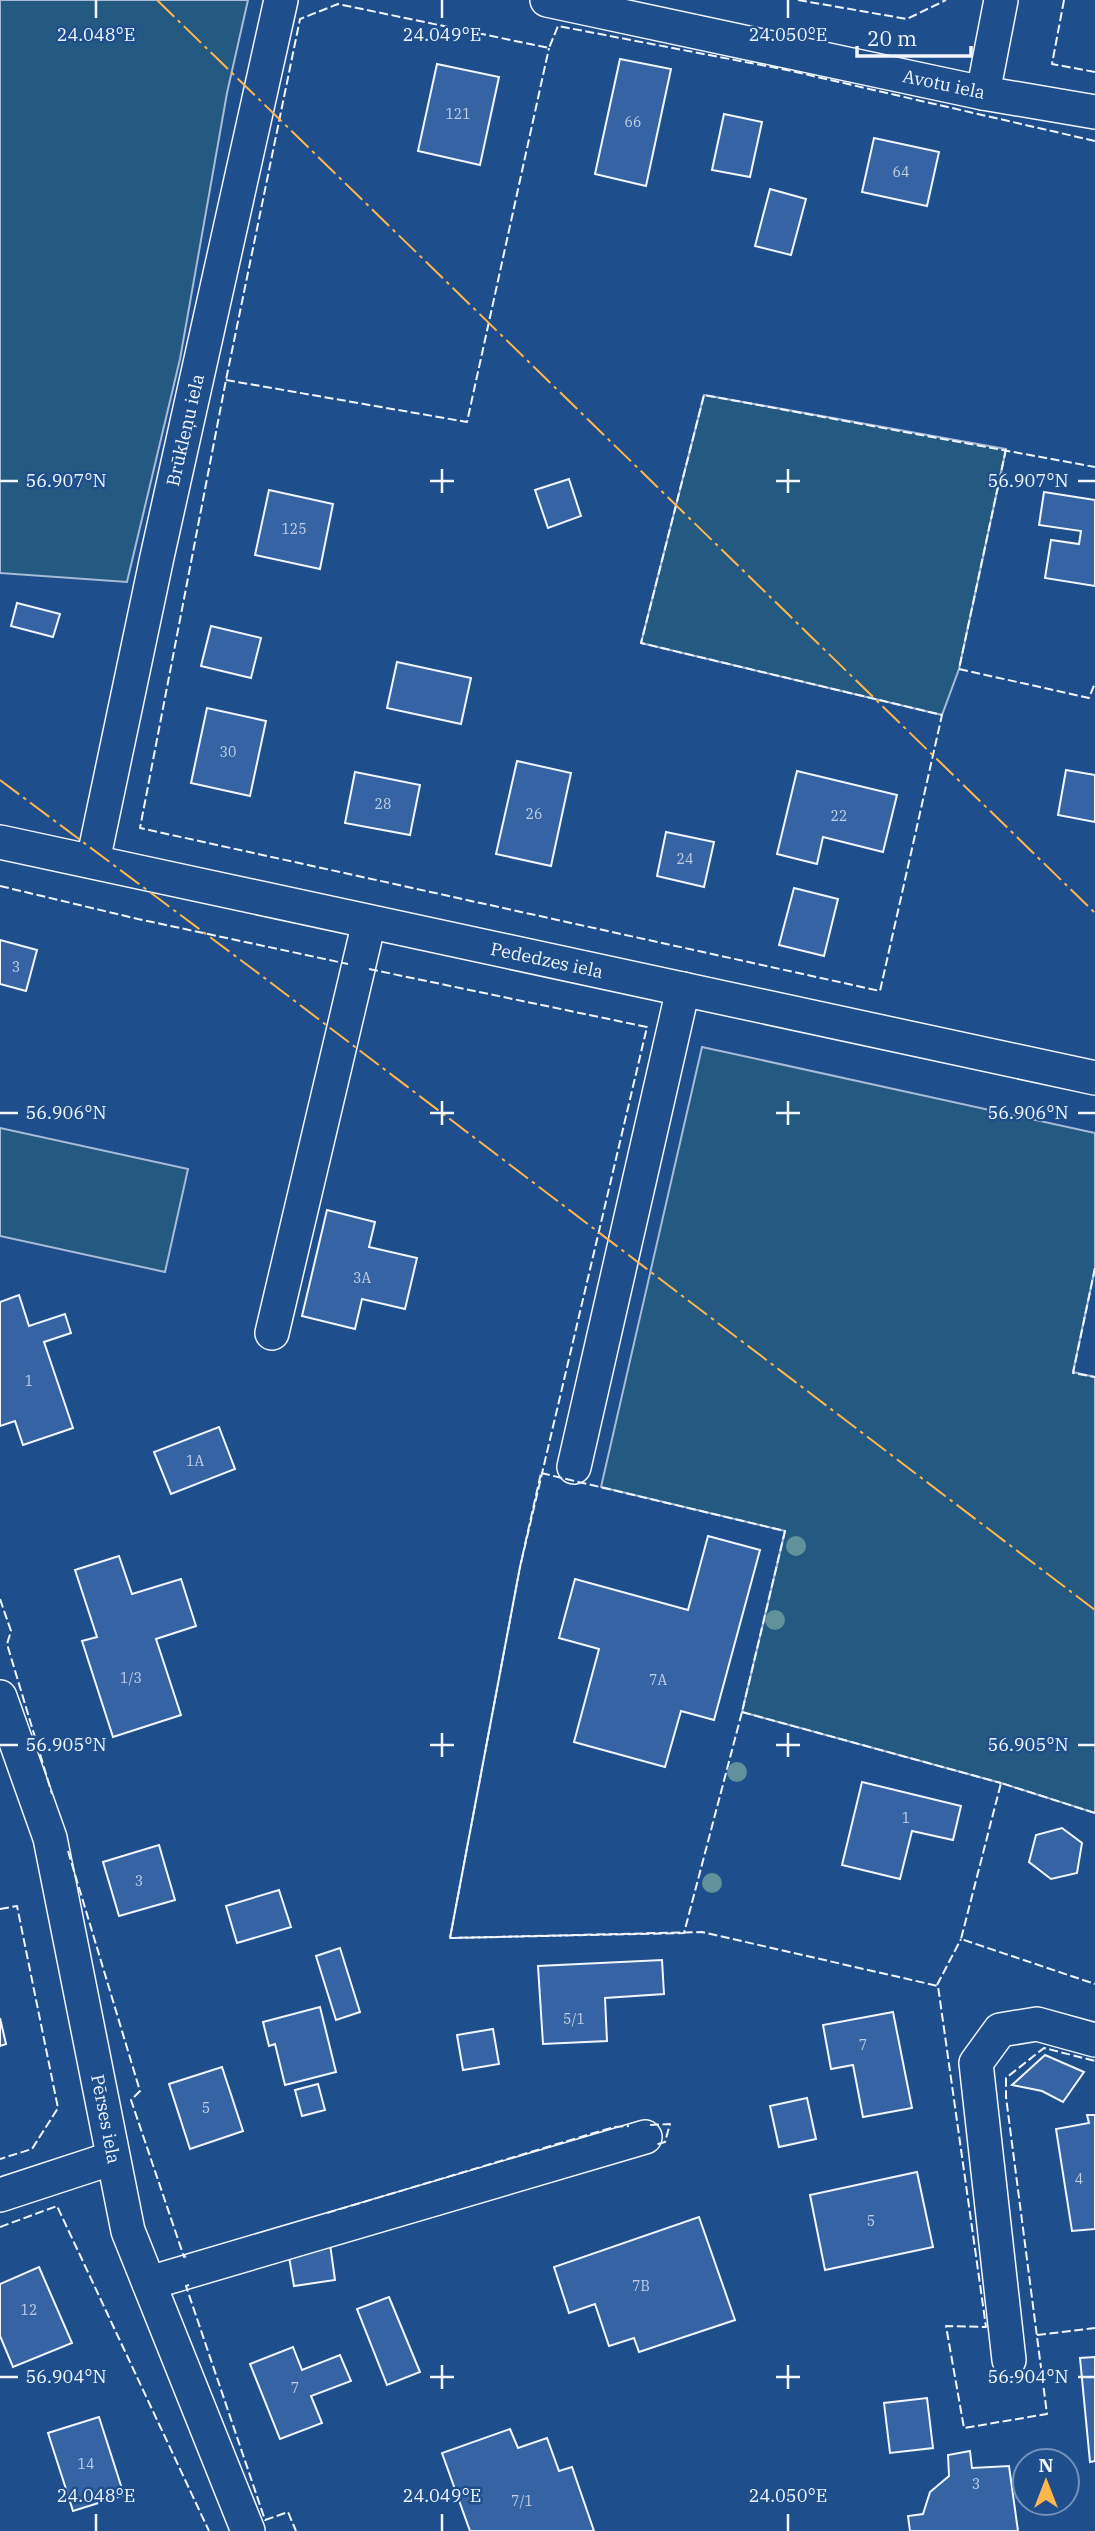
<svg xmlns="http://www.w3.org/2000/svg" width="1095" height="2531" font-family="'IBM Plex Serif',serif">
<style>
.green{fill:#245a82;stroke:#a8bbd7;stroke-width:2}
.building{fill:#3563a3;stroke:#f2f6ff;stroke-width:2}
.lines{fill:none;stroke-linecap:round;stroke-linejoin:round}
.street-casing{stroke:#f2f6ff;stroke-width:36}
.street{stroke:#1f4e8c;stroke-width:33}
.fence{stroke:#f2f6ff;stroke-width:2;stroke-dasharray:9 3.5;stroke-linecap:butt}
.power{stroke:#ffb74d;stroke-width:2;stroke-dasharray:24 5 3.5 5;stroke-linecap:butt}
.tree{fill:#61919a}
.ticks{fill:none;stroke:#f2f6ff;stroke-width:2.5}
.labels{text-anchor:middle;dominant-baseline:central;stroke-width:5;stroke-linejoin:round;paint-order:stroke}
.number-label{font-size:14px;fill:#c3d1e8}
.street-label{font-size:18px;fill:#f2f6ff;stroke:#1f4e8c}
.ticks-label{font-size:18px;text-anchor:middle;fill:#f2f6ff;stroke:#1f4e8c;stroke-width:5;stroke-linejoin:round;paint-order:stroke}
</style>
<rect width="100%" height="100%" fill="#1f4e8c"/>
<g class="green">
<path d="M0,0H248L227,93L180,359L127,582L0,573Z"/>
<path d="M704,395L1006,449L959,669L942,715L641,643Z"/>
<path d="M702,1047L1095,1133V1268L1073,1372L1095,1377V1813L1001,1783L742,1712L785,1531L601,1487Z"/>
<path d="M0,1128L188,1169L165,1272L0,1236Z"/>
</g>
<g class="building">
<path d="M620,59L671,69L646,186L595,174Z"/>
<path d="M437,64L499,77L480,165L418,151Z"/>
<path d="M724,114L762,122L750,177L712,170Z"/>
<path d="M874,138L939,152L927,206L862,192Z"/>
<path d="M770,189L806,199L791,255L755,246Z"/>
<path d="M569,479L581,516L548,528L535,490Z"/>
<path d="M269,490L333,504L320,569L255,555Z"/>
<path d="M1044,492L1095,500V586L1045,578L1051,540L1079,544L1081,531L1039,525Z"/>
<path d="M17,603L60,614L53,637L11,626Z"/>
<path d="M211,626L261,638L251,678L201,666Z"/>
<path d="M397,662L471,678L461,724L387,708Z"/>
<path d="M207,708L266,721L250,796L191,783Z"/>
<path d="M517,761L571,773L551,866L496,854Z"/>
<path d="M1066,770L1095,775V822L1058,815Z"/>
<path d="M797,771L897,795L883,852L823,837L817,864L777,854Z"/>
<path d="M355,772L420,785L410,835L345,823Z"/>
<path d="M666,832L714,842L704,887L657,876Z"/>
<path d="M794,888L838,899L824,956L779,945Z"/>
<path d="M0,940L37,950L26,991L0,984Z"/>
<path d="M327,1210L375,1222L369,1247L417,1258L405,1309L362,1299L355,1329L302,1316Z"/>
<path d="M19,1295L29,1326L65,1314L71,1333L44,1342L73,1428L23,1445L15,1421L0,1426V1302Z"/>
<path d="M219,1427L235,1469L171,1494L154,1452Z"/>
<path d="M708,1536L760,1550L714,1720L681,1711L665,1767L574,1742L599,1649L559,1638L575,1579L688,1610Z"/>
<path d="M119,1556L132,1594L181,1579L196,1626L156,1639L181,1715L113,1737L82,1641L97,1637L75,1570Z"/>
<path d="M862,1782L961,1806L953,1840L912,1831L900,1879L842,1865Z"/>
<path d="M1062,1828L1082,1843L1077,1873L1051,1879L1029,1862L1036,1835Z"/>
<path d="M159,1845L175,1900L119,1916L103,1862Z"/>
<path d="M279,1890L291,1927L237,1943L226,1906Z"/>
<path d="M340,1948L360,2012L336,2020L316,1956Z"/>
<path d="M662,1960L664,1994L605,1998L607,2041L543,2044L538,1966Z"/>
<path d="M320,2007L336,2072L285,2085L275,2044L269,2046L263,2022Z"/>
<path d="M893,2012L912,2108L863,2117L853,2065L831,2069L823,2025Z"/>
<path d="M0,2018L6,2044L0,2046Z"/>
<path d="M493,2029L499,2064L463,2070L457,2035Z"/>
<path d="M1045,2055L1084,2072L1063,2102L1042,2091L1012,2085Z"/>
<path d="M222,2067L243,2131L190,2149L169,2084Z"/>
<path d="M318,2084L325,2110L302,2116L295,2090Z"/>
<path d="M807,2098L816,2139L779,2147L770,2106Z"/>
<path d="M1087,2115H1095V2229L1072,2231L1056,2129L1089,2123Z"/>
<path d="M917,2172L933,2247L825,2270L810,2195Z"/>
<path d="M699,2217L735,2320L639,2352L634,2338L609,2346L595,2304L569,2313L554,2267Z"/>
<path d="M330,2244L335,2280L294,2286L288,2251Z"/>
<path d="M39,2267L72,2343L13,2367L0,2336V2284Z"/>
<path d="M389,2297L420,2372L387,2385L357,2309Z"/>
<path d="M293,2347L302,2370L340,2355L351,2381L311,2396L322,2423L280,2439L250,2364Z"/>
<path d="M1095,2357V2461L1090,2462L1080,2358Z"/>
<path d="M927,2398L933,2448L890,2453L884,2403Z"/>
<path d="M99,2417L124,2495L73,2511L48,2433Z"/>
<path d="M510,2429L518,2448L547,2438L559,2471L572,2467L594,2531H470L442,2453Z"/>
<path d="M970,2451L972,2468L1009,2466L1018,2531H910L908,2516L923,2514L930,2492L949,2476L948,2455Z"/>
</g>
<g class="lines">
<defs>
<g id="street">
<path d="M547,0L983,93L1095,112"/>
<path d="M983,93L1001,0"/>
<path d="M0,842L1095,1078"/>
<path d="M93,861L157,557L281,0"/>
<path d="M272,1333L369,922"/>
<path d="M574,1467L683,989"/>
<path d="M0,1697L50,1838L128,2231L248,2531"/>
<path d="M0,2195L113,2158"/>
<path d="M149,2283L645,2137"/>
<path d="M1009,2360L976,2063L1000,2030L1037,2024L1095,2040"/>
</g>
</defs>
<use href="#street" class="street-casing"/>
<use href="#street" class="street"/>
<g class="fence">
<path d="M798,0L907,19L946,0"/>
<path d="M1064,0L1052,64L1095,72"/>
<path d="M1095,141L787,70L558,26L549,48L338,4L300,19L226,380L140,828L880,991L942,715L641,643L704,395L1095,467"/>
<path d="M226,380L467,422L549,48"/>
<path d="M1006,449L959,669L1089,698L1095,683"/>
<path d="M0,886L138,919L348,964"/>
<path d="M369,969L647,1027L520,1567L450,1938L702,1932L938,1986L986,2327L946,2326L964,2428L1047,2414L1006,2097V2078L1044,2048L1095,2061"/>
<path d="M1095,1268L1073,1373L1095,1377"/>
<path d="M541,1473L785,1531L742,1712L684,1933L450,1938L520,1567Z"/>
<path d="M0,1599L11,1631L7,1644L52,1794"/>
<path d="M742,1712L1001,1783"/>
<path d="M1095,1813L1001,1783L961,1939L1095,1984"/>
<path d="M68,1851L140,2091L131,2100L184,2257L186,2256"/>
<path d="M0,1909L17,1906L58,2108L32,2149L0,2159"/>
<path d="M937,1985L961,1939"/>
<path d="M650,2125L670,2124L665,2142L655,2145"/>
<path d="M327,2213L614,2127L629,2126"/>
<path d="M0,2227L57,2206L209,2531"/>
<path d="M189,2285L186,2286L265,2520L288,2512L296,2531"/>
<path d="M1037,2335L1095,2328"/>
</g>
<g class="power">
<path d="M157,0L1095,913"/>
<path d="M0,780L254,970L1095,1610"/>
</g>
</g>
<g class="tree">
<circle cx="796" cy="1546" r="10"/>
<circle cx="775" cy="1620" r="10"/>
<circle cx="737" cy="1772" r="10"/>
<circle cx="712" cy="1883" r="10"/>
</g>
<path class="ticks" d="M96,0V18M442,0V18M788,0V18M442,469V493M788,469V493M0,481H18M430,481H454M776,481H800M1078,481H1095M442,1101V1125M788,1101V1125M0,1113H18M430,1113H454M776,1113H800M1078,1113H1095M442,1733V1757M788,1733V1757M0,1745H18M430,1745H454M776,1745H800M1078,1745H1095M442,2365V2389M788,2365V2389M0,2377H18M430,2377H454M776,2377H800M1078,2377H1095M96,2514V2531M442,2514V2531M788,2514V2531"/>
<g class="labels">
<g class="number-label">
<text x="458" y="114">121</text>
<text x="633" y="122">66</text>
<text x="901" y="172">64</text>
<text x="294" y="529">125</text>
<text x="228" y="752">30</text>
<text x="383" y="804">28</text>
<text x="534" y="814">26</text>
<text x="839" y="816">22</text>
<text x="685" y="859">24</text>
<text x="16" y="967">3</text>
<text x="362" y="1278">3A</text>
<text x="29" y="1381">1</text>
<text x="195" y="1461">1A</text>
<text x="131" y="1678">1/3</text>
<text x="658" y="1680">7A</text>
<text x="906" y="1818">1</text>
<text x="139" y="1881">3</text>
<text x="574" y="2019">5/1</text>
<text x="863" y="2045">7</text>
<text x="206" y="2108">5</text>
<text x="1079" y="2179">4</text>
<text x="871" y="2221">5</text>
<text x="641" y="2286">7B</text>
<text x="29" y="2310">12</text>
<text x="295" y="2388">7</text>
<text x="86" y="2464">14</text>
<text x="976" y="2484">3</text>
<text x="522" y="2501">7/1</text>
</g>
<g class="street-label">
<text transform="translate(944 84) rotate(12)">Avotu iela</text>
<text transform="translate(185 430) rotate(-77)">Brūkleņu iela</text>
<text transform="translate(547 960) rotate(12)">Pededzes iela</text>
<text transform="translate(106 2119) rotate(79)">Pērses iela</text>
</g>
</g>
<g class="ticks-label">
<text x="96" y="41">24.048°E</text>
<text x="442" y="41">24.049°E</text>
<text x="788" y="41">24.050°E</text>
<text x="66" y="487">56.907°N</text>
<text x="1028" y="487">56.907°N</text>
<text x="66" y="1119">56.906°N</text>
<text x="1028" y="1119">56.906°N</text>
<text x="66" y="1751">56.905°N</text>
<text x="1028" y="1751">56.905°N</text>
<text x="66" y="2383">56.904°N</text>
<text x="1028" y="2383">56.904°N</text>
<text x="96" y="2502">24.048°E</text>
<text x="442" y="2502">24.049°E</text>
<text x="788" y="2502">24.050°E</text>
</g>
<g transform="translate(1046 2482)"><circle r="33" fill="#1f4e8c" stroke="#7391ba" stroke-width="2"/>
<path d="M0-5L12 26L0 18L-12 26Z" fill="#ffb74d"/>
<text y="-10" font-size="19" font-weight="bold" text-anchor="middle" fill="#f2f6ff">N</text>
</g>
<path d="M857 46v10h114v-10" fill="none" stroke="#f2f6ff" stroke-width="3.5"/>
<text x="867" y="46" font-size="21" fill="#f2f6ff" stroke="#1f4e8c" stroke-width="5" paint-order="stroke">20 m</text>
</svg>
